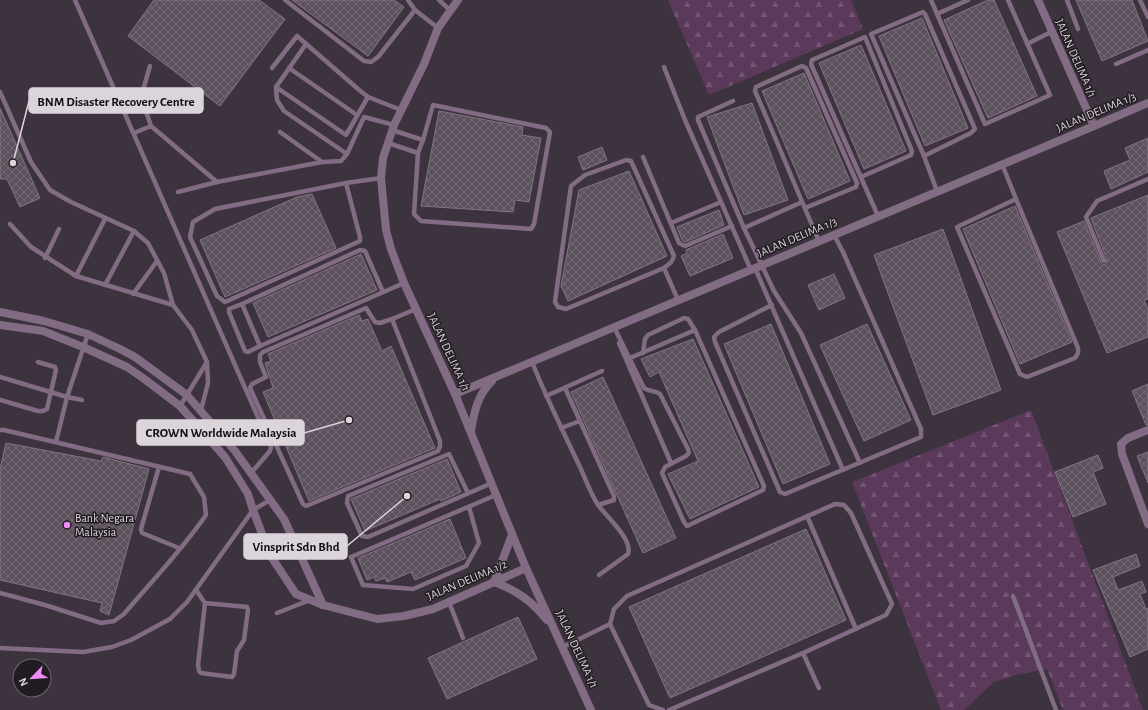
<svg xmlns="http://www.w3.org/2000/svg" width="1148" height="710" font-family="'Alegreya Sans',sans-serif">
<style>
.forest{fill:url(#forest-firs)}
.building{fill:url(#building-cross-hatch);stroke:#817582}
.lines{fill:none;stroke-linecap:round;stroke-linejoin:round}
.service{stroke:#826c83;stroke-width:4.5}
.minor{stroke:#826c83;stroke-width:8}
.tertiary{stroke:#826c83;stroke-width:8}
.poi-dot{fill:#f08bf6;stroke:#211c21;stroke-width:1.5}
.labels{text-anchor:middle;dominant-baseline:central;stroke-width:3;stroke-linejoin:round;paint-order:stroke}
.street-label{font-size:12px;fill:#dbd4db;stroke:#211c21}
.poi-label{font-size:12px;fill:#dbd4db;stroke:#211c21;text-anchor:start}
.leader{fill:none;stroke:#dbd4db;stroke-width:1.5}
.callout-dot{fill:#dbd4db;stroke:#211c21;stroke-width:1.5}
.callout{fill:#dbd4db;stroke:#dbd4db;stroke-width:1.5}
.callout-label{font-size:13px;text-anchor:middle;font-weight:bold;fill:#111}
</style>
<defs>
<pattern id="forest-firs" width="22" height="20" patternUnits="userSpaceOnUse"><rect width="22" height="20" fill="#5a395b"/><path d="M5 1l3.5 6h-7zM16 11l3.5 6h-7z" fill="#715572"/></pattern>
<pattern id="building-cross-hatch" width="8" height="8" patternUnits="userSpaceOnUse"><rect width="8" height="8" fill="#5c515d"/><path d="M0 0l8 8M0 8l8-8" fill="none" stroke="#736974"/></pattern>
</defs>
<rect width="100%" height="100%" fill="#3d333e"/>
<g class="forest">
<path d="M668,0H851L863,29L709,95Z"/>
<path d="M1031,410L1143,710H1063L1047,669L1016,675L994,682L964,710H941L852,482Z"/>
</g>
<g class="building">
<path d="M154,0H259L285,19L220,106L128,36Z"/>
<path d="M292,0H394L404,7L368,56Z"/>
<path d="M988,0H994L1037,96L988,118L944,20Z"/>
<path d="M1076,0H1132L1148,41L1102,61Z"/>
<path d="M922,18L968,128L925,146L879,36Z"/>
<path d="M861,45L906,151L864,169L819,63Z"/>
<path d="M804,73L850,181L808,199L762,91Z"/>
<path d="M752,103L788,200L744,215L707,117Z"/>
<path d="M0,108L40,198L20,207L7,179H0Z"/>
<path d="M439,111L523,127L522,135L541,138L529,202L515,200L513,212L421,206Z"/>
<path d="M1148,138V172L1111,189L1104,171L1130,160L1125,148Z"/>
<path d="M602,147L607,160L583,170L578,157Z"/>
<path d="M629,171L667,256L568,301L561,286L579,190Z"/>
<path d="M312,194L336,248L225,297L200,240L297,197Z"/>
<path d="M1148,195V299L1144,300L1148,309V337L1107,353L1057,232L1084,221L1101,262L1103,265L1106,264L1107,260L1091,218Z"/>
<path d="M1015,206L1072,342L1020,364L963,229Z"/>
<path d="M719,210L724,225L685,242L682,240L677,227Z"/>
<path d="M943,229L1001,390L933,415L874,255Z"/>
<path d="M723,234L733,258L690,276L681,256L687,253L686,250Z"/>
<path d="M361,254L377,290L268,337L253,303Z"/>
<path d="M834,274L845,298L819,310L808,285Z"/>
<path d="M359,315L362,321L368,319L382,351L391,346L435,448L309,501L263,392L273,388L265,363L271,361L268,354Z"/>
<path d="M771,324L830,464L783,484L724,344Z"/>
<path d="M867,324L911,420L864,441L820,345Z"/>
<path d="M693,339L759,487L690,519L668,474L698,461L659,372L650,377L641,359Z"/>
<path d="M603,377L676,538L643,553L571,392Z"/>
<path d="M1148,384V425H1146L1132,391Z"/>
<path d="M6,443L101,461L103,457L149,469L109,615L100,611L102,603L0,580V469Z"/>
<path d="M1148,452V483L1137,456Z"/>
<path d="M1098,455L1103,468L1093,472L1106,504L1073,517L1055,472Z"/>
<path d="M447,459L461,492L441,501L440,499L365,531L351,499Z"/>
<path d="M450,519L466,558L415,580L411,572L387,582L385,578L376,581L374,577L367,580L358,558Z"/>
<path d="M806,529L846,620L670,698L629,607Z"/>
<path d="M1136,554L1140,566L1113,577L1118,590L1142,581L1146,592L1140,594L1146,609L1148,608V649L1130,657L1093,570Z"/>
<path d="M518,617L537,659L447,699L428,658Z"/>
</g>
<g class="lines">
<g class="service">
<path d="M75,0L271,447L270,451L251,473"/>
<path d="M285,0L364,61L371,62L378,57L415,10"/>
<path d="M408,0L415,10L438,28"/>
<path d="M439,0L451,11"/>
<path d="M931,0L985,124L1050,95L1008,0"/>
<path d="M1067,0L1078,29"/>
<path d="M1140,0L1148,17"/>
<path d="M937,14L968,0"/>
<path d="M306,44L276,87L277,100L284,111L347,154"/>
<path d="M1027,44L1051,32"/>
<path d="M1116,64L1148,50"/>
<path d="M150,66L141,97L151,126L217,182"/>
<path d="M664,67L685,120L751,270"/>
<path d="M272,68L297,36L358,89L368,97L401,110"/>
<path d="M289,68L357,115"/>
<path d="M276,87L346,135L368,97"/>
<path d="M0,92L31,162L50,190L71,202L134,231L148,243L164,273L173,305L192,330L207,362L208,383L201,410"/>
<path d="M733,101L698,117V120L744,228"/>
<path d="M433,105L546,128L550,132L534,224L531,229L421,221L414,214L418,153L423,140Z"/>
<path d="M392,130L423,140"/>
<path d="M280,132L322,162"/>
<path d="M134,133L151,126"/>
<path d="M388,143L418,153"/>
<path d="M924,156L971,133L975,129L925,14L923,12L871,34L924,156L937,191"/>
<path d="M643,157L679,243L685,246L732,226"/>
<path d="M626,160L631,161L674,256C672,263 669,264 664,268L566,309L558,307L555,302L571,186L585,175Z"/>
<path d="M1002,164L1016,199"/>
<path d="M861,177L911,155L912,151L865,37L812,60L811,64L878,216"/>
<path d="M346,183L360,237V241L225,302L217,296L190,237L193,222L215,209L346,183L381,178"/>
<path d="M178,192L217,182L322,162L341,161L347,154L364,117L394,125"/>
<path d="M1016,199L1078,348V353L1075,358L1027,377L1020,374L957,227Z"/>
<path d="M802,202L744,228L774,291L801,333L860,463"/>
<path d="M805,208L856,187L857,183L806,68L802,66L756,87L755,91C777,141 797,191 819,241"/>
<path d="M671,223L721,202"/>
<path d="M10,224L31,247L76,276L173,305"/>
<path d="M45,258L59,229"/>
<path d="M1104,261L1086,217L1097,201L1148,179"/>
<path d="M664,268L678,300"/>
<path d="M755,268L843,470"/>
<path d="M76,276L105,219"/>
<path d="M105,285L134,231"/>
<path d="M383,292L365,251L360,250L242,304L260,346L404,283"/>
<path d="M133,294L157,261"/>
<path d="M242,304L229,309V312L245,351L248,352L260,346"/>
<path d="M772,305L719,332L714,337L715,342L780,492L785,494L921,437V429L843,252L834,235"/>
<path d="M366,308L375,322L380,323L392,319L440,441V446L438,451L306,506L303,504L250,388L252,384L266,377L260,362V355L263,352Z"/>
<path d="M392,319L416,309"/>
<path d="M614,327L644,388C649,392 655,390 660,394L688,449L689,453L686,456L665,467L662,473L684,522L687,526L763,490L764,486L695,330L630,358"/>
<path d="M619,343L671,463"/>
<path d="M643,353L645,339L648,335L684,318L688,319L695,330"/>
<path d="M532,362C546,397 563,431 579,465C585,477 591,496 599,506C608,518 633,540 628,554L599,575"/>
<path d="M0,377L67,397L56,442"/>
<path d="M565,388L614,496V500L598,505"/>
<path d="M546,396L602,371"/>
<path d="M0,400L38,411H43L47,409L56,370L55,367L38,362"/>
<path d="M82,400L67,397L88,334"/>
<path d="M180,406L207,362"/>
<path d="M561,428L580,421"/>
<path d="M0,430H4L190,474L204,497L206,515C182,550 152,581 124,614L114,621L101,623L45,605L0,593"/>
<path d="M142,434L156,439"/>
<path d="M159,467L141,529L142,533L179,548"/>
<path d="M468,493L449,454L348,496L347,503L362,536L368,537L492,483"/>
<path d="M469,507L479,543L466,566L413,589L363,585L351,557L496,495"/>
<path d="M807,516L856,629"/>
<path d="M196,590L205,603L198,665L199,671L201,673L232,677L234,674L237,651L244,640L248,610L247,607L205,603"/>
<path d="M1013,596L1056,710"/>
<path d="M449,602L463,638"/>
<path d="M277,613L310,600"/>
<path d="M563,647L610,624"/>
<path d="M0,648L83,652L112,647L131,640L170,619L187,602L253,510L270,500"/>
<path d="M803,653L819,688"/>
<path d="M663,710L649,705L610,624L614,609L627,596L835,504L844,505L851,513L892,604L886,615L803,653L669,710"/>
</g>
<g class="minor">
<path d="M1094,126L1148,103"/>
<path d="M0,312L44,321L88,334L120,349L135,357L187,395L235,451L284,519L323,605"/>
<path d="M0,325L43,331L83,347L127,367L143,378L180,406L225,457L248,494L253,510L270,555L296,594L323,605L377,619L404,616L433,609L526,568"/>
<path d="M1148,430L1128,438L1121,444L1122,454L1148,524"/>
</g>
<g class="tertiary">
<path d="M458,0L438,28L424,64L394,125L383,158L381,178L386,230L391,249L404,283L455,394L526,568L591,710"/>
<path d="M455,394L1094,126L1038,0"/>
<path d="M471,431C474,412 478,394 492,381"/>
<path d="M512,535L494,582C516,590 532,601 547,620"/>
</g>
</g>
<circle class="poi-dot" cx="67" cy="525" r="4"/>
<g class="labels">
<g class="street-label">
<text transform="translate(1076 58) rotate(66)">JALAN DELIMA 1/1</text>
<text transform="translate(1096 112) rotate(-23)">JALAN DELIMA 1/3</text>
<text transform="translate(797 237) rotate(-23)">JALAN DELIMA 1/3</text>
<text transform="translate(449 352) rotate(65)">JALAN DELIMA 1/1</text>
<text transform="translate(467 580) rotate(-23)">JALAN DELIMA 1/2</text>
<text transform="translate(577 649) rotate(65)">JALAN DELIMA 1/1</text>
</g>
<g class="poi-label">
<text x="75" y="518">Bank Negara<tspan x="75" dy="14">Malaysia</tspan></text>
</g>
</g>
<path class="leader" d="M13 163L29 101M349 420L304 433M407 496L347 546"/>
<g class="callout-dot">
<circle cx="13" cy="163" r="4"/>
<circle cx="349" cy="420" r="4"/>
<circle cx="407" cy="496" r="4"/>
</g>
<g class="callout">
<rect x="29" y="88" width="174" height="25" rx="4"/>
<rect x="137" y="420" width="167" height="25" rx="4"/>
<rect x="244" y="534" width="103" height="25" rx="4"/>
</g>
<g class="callout-label">
<text x="116" y="106">BNM Disaster Recovery Centre</text>
<text x="221" y="437">CROWN Worldwide Malaysia</text>
<text x="296" y="551">Vinsprit Sdn Bhd</text>
</g>
<g transform="translate(32 678) rotate(245)"><circle r="19" fill="#211c21" stroke="#6b666b"/>
<path d="M0-3L7 15L0 10L-7 15Z" fill="#f08bf6"/>
<text y="-6" font-size="11" font-weight="bold" text-anchor="middle" fill="#dbd4db">N</text>
</g>
</svg>
